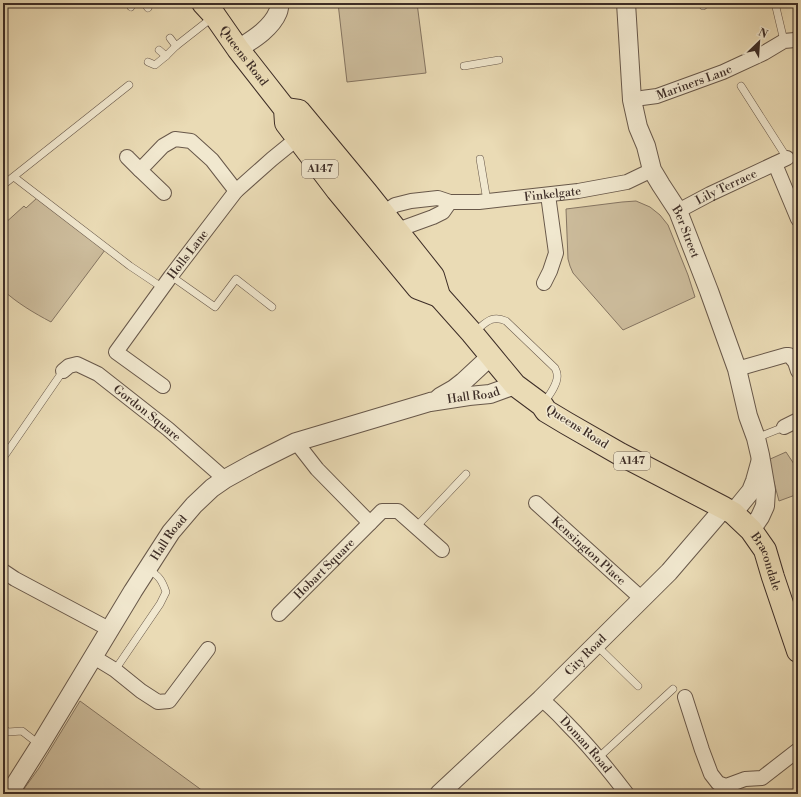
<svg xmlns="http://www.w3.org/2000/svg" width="801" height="797" font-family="'Libre Bodoni',serif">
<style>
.green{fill:#cdbd9d;stroke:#857562}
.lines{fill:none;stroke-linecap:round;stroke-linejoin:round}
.service-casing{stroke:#68584a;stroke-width:8}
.minor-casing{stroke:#68584a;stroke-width:16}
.tertiary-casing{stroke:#68584a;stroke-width:20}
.primary-casing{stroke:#3d2d27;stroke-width:24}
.service{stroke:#f1e8cf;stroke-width:7}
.minor{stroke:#f1e8cf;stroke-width:14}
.tertiary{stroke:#f1e8cf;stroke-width:18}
.primary{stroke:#eadbb5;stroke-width:22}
.labels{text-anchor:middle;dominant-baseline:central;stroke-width:3;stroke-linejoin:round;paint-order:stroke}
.shield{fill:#f1e8cf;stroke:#736559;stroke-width:1}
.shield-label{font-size:11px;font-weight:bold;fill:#3d2d27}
.street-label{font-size:12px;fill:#3d2d27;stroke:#f1e8cf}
</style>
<rect width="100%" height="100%" fill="#eadbb5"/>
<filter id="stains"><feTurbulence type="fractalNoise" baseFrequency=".005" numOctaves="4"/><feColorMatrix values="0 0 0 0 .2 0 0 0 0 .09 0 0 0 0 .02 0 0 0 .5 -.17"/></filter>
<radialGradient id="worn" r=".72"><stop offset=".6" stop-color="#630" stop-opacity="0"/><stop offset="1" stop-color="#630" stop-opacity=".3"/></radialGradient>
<g class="green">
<path d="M338,3H417L426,73L347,82Z"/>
<path d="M37,198L105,250L51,322C34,313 17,303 3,290V225L24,206L26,208Z"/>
<path d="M636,201L650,207L660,215L668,225L688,275L695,297L623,330L573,273L570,266L568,259L566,209L622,202Z"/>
<path d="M786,452L798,470V494L779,501L768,460Z"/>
<path d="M80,701L207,794H23L21,793L39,768Z"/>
</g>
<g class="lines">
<defs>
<g id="service">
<path d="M144,3L148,8"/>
<path d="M702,3L703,6"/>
<path d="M775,3L784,41"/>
<path d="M131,7L133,3"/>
<path d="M170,38L176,46L213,17"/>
<path d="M159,50L166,56L176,46"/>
<path d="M148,62L155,65L166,56"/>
<path d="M464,66L499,60"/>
<path d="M741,86L787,158"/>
<path d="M480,159L487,201"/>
<path d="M14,177L130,266L163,288"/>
<path d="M3,185L129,85"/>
<path d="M171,276L215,307L236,279L272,307"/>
<path d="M474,332C485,324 491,314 506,321L555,368C556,370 557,372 557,374C559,383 548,397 543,404"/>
<path d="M756,438L784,427"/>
<path d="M3,458L63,371"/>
<path d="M416,527L466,474"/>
<path d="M595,644L638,686"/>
<path d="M115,670L160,604L166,592C162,580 159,576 148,569"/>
<path d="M3,729L8,732L22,731L40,745"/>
<path d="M598,758L673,689"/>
</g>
<g id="minor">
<path id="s1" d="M632,100L642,98L657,96L723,72L764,53L784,41L795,40L798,38"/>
<path d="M127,157L140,170"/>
<path d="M775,164L798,219"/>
<path d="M164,193L140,170L163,146L175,139L191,141L212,160L236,191"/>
<path id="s2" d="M678,211L710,194L787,158"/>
<path id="s3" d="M377,217L395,205L411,201L438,198L450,202H479L578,191L627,182L652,170"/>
<path d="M389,233L433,217L443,212L450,202"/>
<path d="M544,283L550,271L556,253L548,195"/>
<path d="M737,369L786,355H789L795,362L798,371"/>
<path id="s4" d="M63,371L69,366L77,364L98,374L168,429L225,479"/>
<path id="s5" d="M163,386L116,352L171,276L236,191L272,159L304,133"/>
<path d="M784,427L798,420"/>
<path id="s6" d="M536,503L641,598"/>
<path d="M370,523L382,511H398L442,550"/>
<path d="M3,571L15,579L109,629"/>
<path id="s7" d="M279,614L370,523L317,469L296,442"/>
<path d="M92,656L115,670L141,691L158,702L169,701L208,649"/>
<path d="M685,697L702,750L711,774L718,783L726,786L745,779L762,778L798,750"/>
<path id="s8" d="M541,699C554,709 564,721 576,733C594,752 611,773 627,794"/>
</g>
<g id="tertiary">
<path id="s9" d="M626,3L632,100L638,127L646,146L652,170L661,185L678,211L709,291L737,369L748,416L756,438L760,455L766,490L765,506L760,517L751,530"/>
<path d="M238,49C252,40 271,29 278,12C279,10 279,6 280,3"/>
<path d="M440,397L454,389L463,382L491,356"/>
<path d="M733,513L751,491L755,481L760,463"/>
<path id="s10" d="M9,794L40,745L133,591L171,532L194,505L212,488L225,479L254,463L296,442L430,402L469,396L490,394L515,385"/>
<path id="s11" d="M439,794L541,699L669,572L724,508"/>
</g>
<g id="primary">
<path id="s12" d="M203,3L215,16L238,49L285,109L286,123L337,190L418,288L439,296"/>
<path id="s13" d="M285,109L299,111L367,193L433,276L439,296L472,333L491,356L515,385L542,405L546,411L566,423L620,454L724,508L733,513L751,530L765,550L773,577L798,651"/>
</g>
</defs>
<use href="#service" class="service-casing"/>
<use href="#minor" class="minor-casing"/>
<use href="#tertiary" class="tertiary-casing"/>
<use href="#primary" class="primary-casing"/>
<use href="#service" class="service"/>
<use href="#minor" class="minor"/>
<use href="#tertiary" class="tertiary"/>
<use href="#primary" class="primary"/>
</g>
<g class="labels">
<g class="shield">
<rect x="302" y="160" width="36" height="18" rx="3"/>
<rect x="614" y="452" width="36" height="18" rx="3"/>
</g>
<g class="shield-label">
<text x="320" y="169">A147</text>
<text x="632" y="461">A147</text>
</g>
<g class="street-label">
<text stroke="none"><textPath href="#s12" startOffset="67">Queens Road</textPath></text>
<text stroke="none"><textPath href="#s1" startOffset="65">Mariners Lane</textPath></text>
<text stroke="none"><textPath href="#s2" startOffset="54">Lily Terrace</textPath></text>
<text stroke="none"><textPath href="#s3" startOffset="181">Finkelgate</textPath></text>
<text stroke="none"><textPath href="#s9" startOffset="241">Ber Street</textPath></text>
<text stroke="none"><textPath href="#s5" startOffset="179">Holls Lane</textPath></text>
<text stroke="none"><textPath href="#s10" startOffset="648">Hall Road</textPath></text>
<text stroke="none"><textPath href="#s4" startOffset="102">Gordon Square</textPath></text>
<text transform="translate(577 427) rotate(32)">Queens Road</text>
<text stroke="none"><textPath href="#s10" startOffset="302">Hall Road</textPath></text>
<text stroke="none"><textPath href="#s6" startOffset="71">Kensington Place</textPath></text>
<text stroke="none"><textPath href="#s13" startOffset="679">Bracondale</textPath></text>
<text stroke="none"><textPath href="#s7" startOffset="64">Hobart Square</textPath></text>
<text stroke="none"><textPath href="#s11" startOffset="202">City Road</textPath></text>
<text stroke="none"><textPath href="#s8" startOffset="64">Doman Road</textPath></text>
</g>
</g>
<rect width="801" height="797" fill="none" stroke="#eadbb5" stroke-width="16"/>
<rect x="4" y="4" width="793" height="789" fill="none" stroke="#3d2d27" stroke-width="2"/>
<rect x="8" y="8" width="785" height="781" fill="none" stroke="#3d2d27"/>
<g transform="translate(759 42) rotate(25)" stroke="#f1e8cf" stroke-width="3" paint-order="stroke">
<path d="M0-3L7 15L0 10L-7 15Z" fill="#3d2d27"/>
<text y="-6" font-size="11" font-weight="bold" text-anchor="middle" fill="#3d2d27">N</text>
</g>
<rect width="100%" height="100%" filter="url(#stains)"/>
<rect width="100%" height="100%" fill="url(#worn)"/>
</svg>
